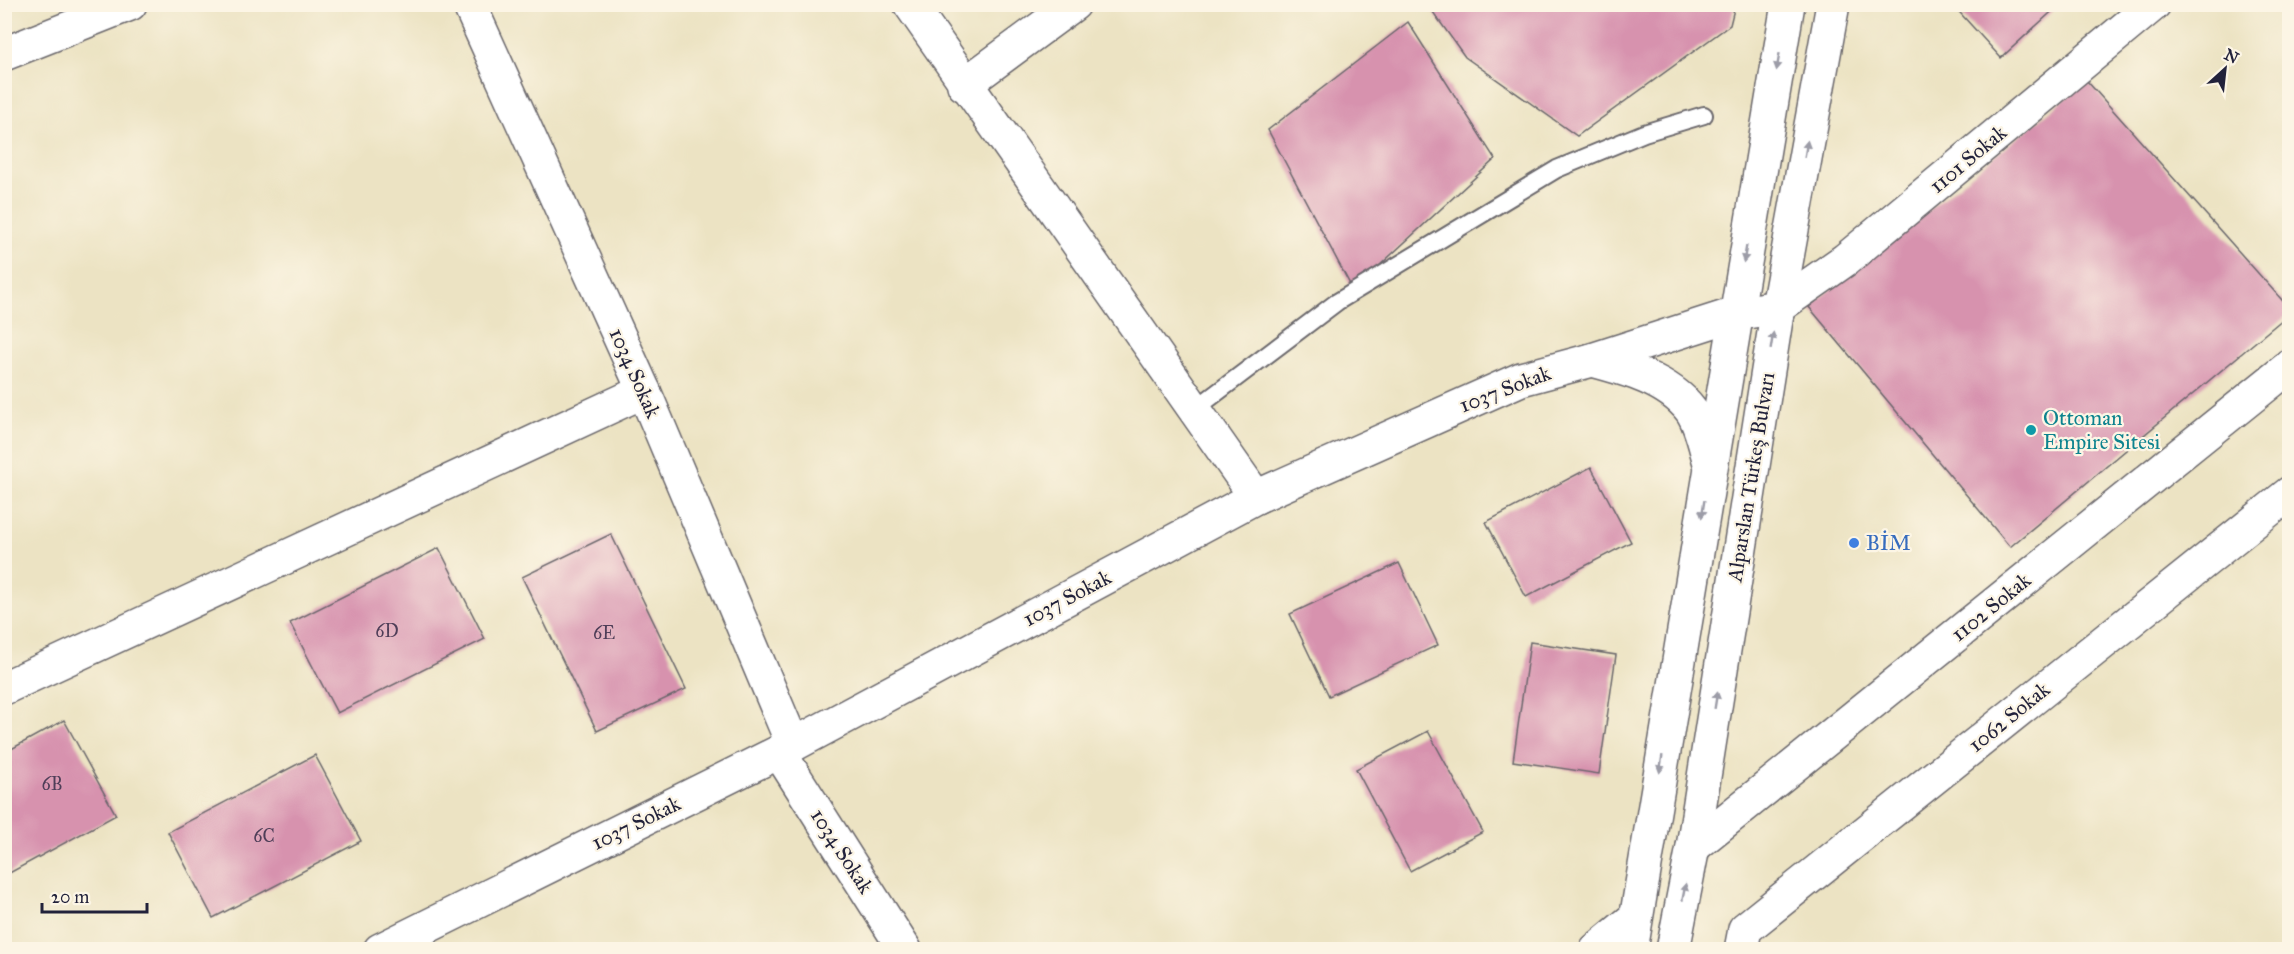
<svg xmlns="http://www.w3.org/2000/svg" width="2294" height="954" viewBox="0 0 2294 954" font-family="'IM FELL Great Primer',serif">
	<rect width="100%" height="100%" fill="#fcf5e5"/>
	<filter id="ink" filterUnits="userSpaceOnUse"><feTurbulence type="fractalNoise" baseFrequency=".0167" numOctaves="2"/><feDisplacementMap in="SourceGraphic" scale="12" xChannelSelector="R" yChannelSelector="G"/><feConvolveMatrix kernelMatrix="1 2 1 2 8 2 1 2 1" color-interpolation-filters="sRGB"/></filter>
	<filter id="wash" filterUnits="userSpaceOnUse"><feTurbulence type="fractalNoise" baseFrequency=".008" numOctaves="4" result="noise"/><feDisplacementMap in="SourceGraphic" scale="24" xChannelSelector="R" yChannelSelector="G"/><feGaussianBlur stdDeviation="1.35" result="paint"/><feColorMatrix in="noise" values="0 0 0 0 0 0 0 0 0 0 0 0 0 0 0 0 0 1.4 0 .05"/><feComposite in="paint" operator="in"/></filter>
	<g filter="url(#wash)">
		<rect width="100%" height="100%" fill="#ece3c3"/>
		<g id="blocks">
			<!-- building -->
			<g fill="#d792ae">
				<path d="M1952 4H2060L2001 58Z"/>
				<path d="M1428 5H1735L1730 25 1577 136 1465 57Z"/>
				<path d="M1408 22 1495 159 1353 290 1268 130Z"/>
				<path d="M2087 81 2290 309V313L2010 547 1809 307Z"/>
				<path d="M1591 467 1631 542 1526 597 1486 522Z"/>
				<path d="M611 534 686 689 597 731 522 577Z"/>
				<path d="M439 548 485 639 337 713 290 623Z"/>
				<path d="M1399 563 1438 645 1329 696 1290 614Z"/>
				<path d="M1530 642 1616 655 1599 774 1513 761Z"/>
				<path d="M64 720 116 815 4 876V753Z"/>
				<path d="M1428 731 1483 832 1410 871 1356 769Z"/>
				<path d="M315 755 361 841 213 918 168 832Z"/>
			</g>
		</g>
	</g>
	<g filter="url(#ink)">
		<use href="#blocks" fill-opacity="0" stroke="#69666b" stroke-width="1.5"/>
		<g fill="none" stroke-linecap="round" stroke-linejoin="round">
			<defs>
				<path id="lane" d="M1194 410 1337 302 1557 169 1644 133 1704 115"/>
				<g id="street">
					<path d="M469 4 644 391 793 745"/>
					<path d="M910 4 1256 497"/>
					<path d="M4 54 130 4"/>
					<path d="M964 85 1074 4"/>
					<path d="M1592 360C1626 369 1668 380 1691 410 1701 424 1705 446 1710 463"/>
					<path d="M4 688 644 391"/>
					<path d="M779 752 905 950"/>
					<path d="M1693 847 2290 366"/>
					<path d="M380 950 793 745 1256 497 1521 379 1592 360 1735 314 1778 307 1845 260 2154 4"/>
					<path d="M1596 950 1636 917"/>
					<path d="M1741 950 1745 929 2290 493"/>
				</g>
				<g id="secondary">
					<path d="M1631 950 1788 4"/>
					<path d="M1673 950 1693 847 1778 307 1833 4"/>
				</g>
			</defs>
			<!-- lane casing -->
			<use href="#lane" stroke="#69666b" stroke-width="20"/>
			<!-- street casing -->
			<use href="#street" stroke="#69666b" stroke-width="36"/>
			<!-- secondary casing -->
			<use href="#secondary" stroke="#69666b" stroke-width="36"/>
			<!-- lane -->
			<use href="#lane" stroke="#fff" stroke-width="16"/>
			<!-- street -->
			<use href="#street" stroke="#fff" stroke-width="33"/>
			<!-- secondary -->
			<use href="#secondary" stroke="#fff" stroke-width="33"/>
		</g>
		<!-- one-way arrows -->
		<defs><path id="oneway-solid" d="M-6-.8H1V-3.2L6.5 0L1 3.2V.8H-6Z" transform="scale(1.5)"/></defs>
		<g fill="#9c9ca7">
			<use href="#oneway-solid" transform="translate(1778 62) rotate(100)"/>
			<use href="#oneway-solid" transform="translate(1806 149) rotate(-80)"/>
			<use href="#oneway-solid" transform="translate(1745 254) rotate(100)"/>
			<use href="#oneway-solid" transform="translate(1772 341) rotate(-81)"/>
			<use href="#oneway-solid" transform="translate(1703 509) rotate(99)"/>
			<use href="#oneway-solid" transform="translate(1716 700) rotate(-81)"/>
			<use href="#oneway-solid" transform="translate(1661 764) rotate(99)"/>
			<use href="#oneway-solid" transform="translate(1684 892) rotate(-79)"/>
		</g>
	</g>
	<!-- markers -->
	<circle fill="#0f9aa8" stroke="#fcf5e5" stroke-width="2" cx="2031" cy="430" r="6"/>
	<circle fill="#3f7fe0" stroke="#fcf5e5" stroke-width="2" cx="1854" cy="543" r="6"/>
	<g text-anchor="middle" stroke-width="4.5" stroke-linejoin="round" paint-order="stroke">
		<!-- number labels -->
		<g font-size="18" fill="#4f3e58">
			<text x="387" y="637">6D</text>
			<text x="604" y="639">6E</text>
			<text x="52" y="790">6B</text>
			<text x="264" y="842">6C</text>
		</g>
		<!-- street labels -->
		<g font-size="21" fill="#22223b" stroke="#fcf5e5">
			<text transform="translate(1968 159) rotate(-40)" y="7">1101 Sokak</text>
			<text transform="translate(635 373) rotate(66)" y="7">1034 Sokak</text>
			<text transform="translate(1505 389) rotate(-21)" y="7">1037 Sokak</text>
			<text transform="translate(1751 477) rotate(-81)" y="7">Alparslan Türkeş Bulvarı</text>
			<text transform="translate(1067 598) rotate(-28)" y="7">1037 Sokak</text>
			<text transform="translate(1991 607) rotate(-39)" y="7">1102 Sokak</text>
			<text transform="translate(2009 717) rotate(-39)" y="7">1062 Sokak</text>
			<text transform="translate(636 823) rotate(-26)" y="7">1037 Sokak</text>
			<text transform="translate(842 851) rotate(57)" y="7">1034 Sokak</text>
		</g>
		<!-- culture labels -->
		<g font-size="21" fill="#0d838f" stroke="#fcf5e5" text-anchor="start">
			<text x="2043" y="425">Ottoman<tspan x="2043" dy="24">Empire Sitesi</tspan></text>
		</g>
		<!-- shop labels -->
		<g font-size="21" fill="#366cbe" stroke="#fcf5e5" text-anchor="start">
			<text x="1866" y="550">BİM</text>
		</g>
	</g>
	<!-- margin -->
	<rect width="2294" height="954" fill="none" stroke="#fcf5e5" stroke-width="24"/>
	<!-- north arrow -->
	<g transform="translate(2225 69) rotate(27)" stroke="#fcf5e5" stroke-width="4.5" paint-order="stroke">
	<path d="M0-4.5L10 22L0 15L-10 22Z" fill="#22223b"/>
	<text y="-9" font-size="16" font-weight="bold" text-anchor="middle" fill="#22223b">N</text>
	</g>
	<!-- scale -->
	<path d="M42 903v9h105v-9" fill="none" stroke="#22223b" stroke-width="3"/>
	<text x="51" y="903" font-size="18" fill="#22223b" stroke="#fcf5e5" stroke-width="4.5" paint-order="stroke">20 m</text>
</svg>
